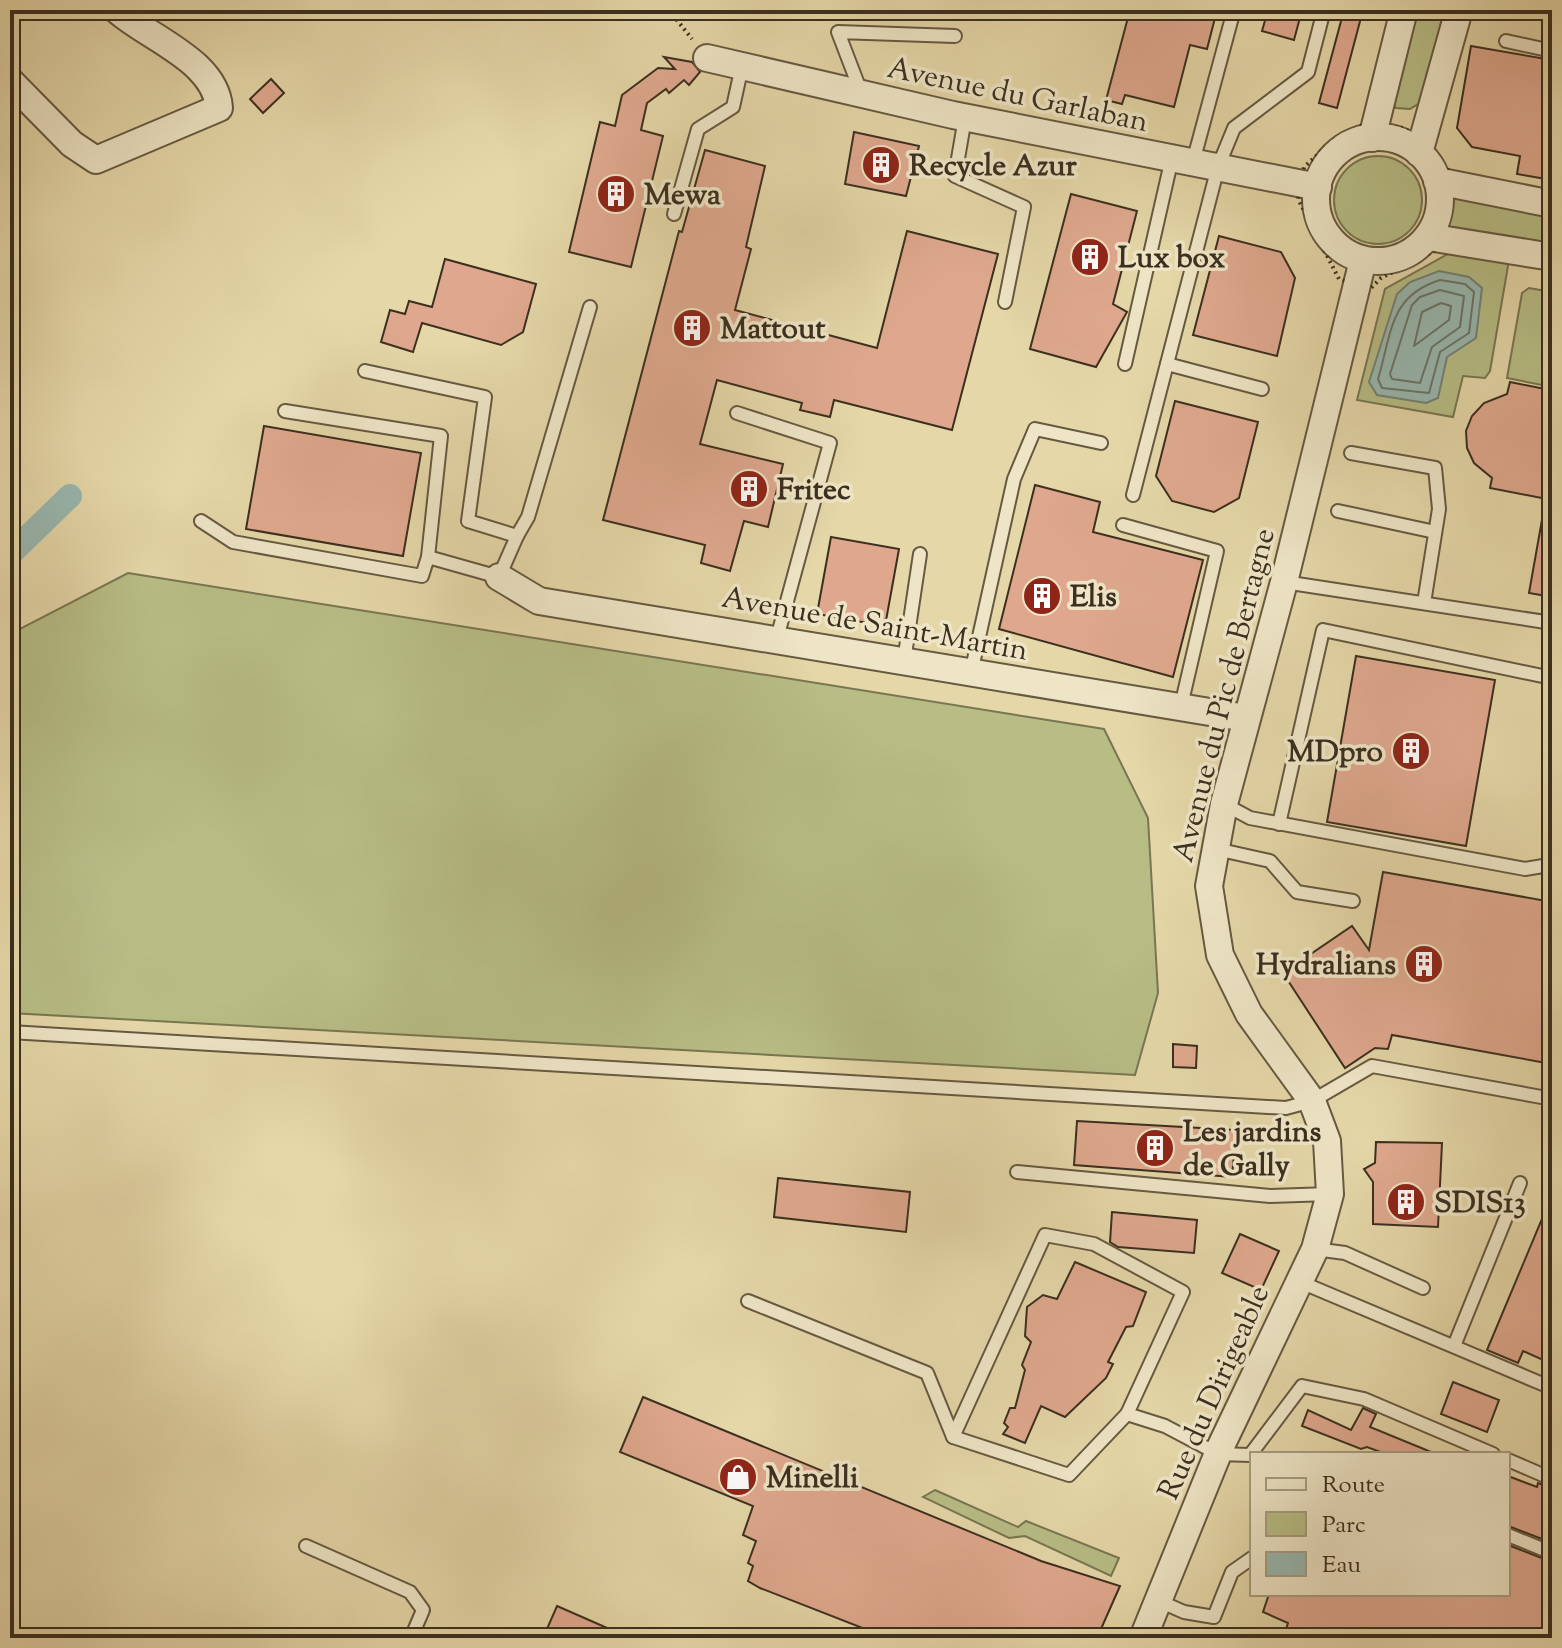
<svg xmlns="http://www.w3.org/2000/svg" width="1562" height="1648" viewBox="0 0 1562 1648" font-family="'Sorts Mill Goudy',serif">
	<rect width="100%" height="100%" fill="#e5d7a8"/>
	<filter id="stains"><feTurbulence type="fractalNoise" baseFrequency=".0025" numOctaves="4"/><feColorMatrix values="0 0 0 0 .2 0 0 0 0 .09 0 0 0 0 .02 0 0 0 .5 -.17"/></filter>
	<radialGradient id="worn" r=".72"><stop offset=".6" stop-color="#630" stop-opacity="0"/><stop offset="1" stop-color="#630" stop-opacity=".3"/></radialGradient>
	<!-- green -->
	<g fill="#b7bd85" stroke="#797652" stroke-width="2">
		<path d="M1414 10H1446L1423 101 1410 109 1396 108 1391 100Z"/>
		<circle cx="1378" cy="200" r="44"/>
		<path d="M1454 193 1552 210V249L1448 231Z"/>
		<path d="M1455 250 1509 260 1490 371 1485 378 1463 376 1453 417 1357 400 1385 289Z"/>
		<path d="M1529 288 1552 292V387L1507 378 1522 293Z"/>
		<path d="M128 573 1104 729 1148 818 1158 993 1135 1075 10 1013V634Z"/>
		<path d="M935 1490 1018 1527 1026 1521 1119 1558 1111 1576 1025 1536 1009 1538 923 1497Z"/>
	</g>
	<!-- water -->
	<path fill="#98b8b0" stroke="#738176" stroke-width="2" d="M1439 271 1469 277 1482 288 1476 338 1447 357 1438 398 1426 403 1377 395 1369 382 1397 294 1410 282Z"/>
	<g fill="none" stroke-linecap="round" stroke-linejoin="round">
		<!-- shore -->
		<g stroke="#6a7468" stroke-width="2">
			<path d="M1440 280 1465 284 1474 292 1469 333 1440 352 1429 393 1382 388 1378 379C1392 333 1389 296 1440 280Z"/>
			<path d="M1440 290 1464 296 1460 327 1432 347 1420 383 1392 379 1390 374 1412 305 1420 297Z"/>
			<path d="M1441 303 1451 306 1449 320 1414 346 1422 312Z"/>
		</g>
		<!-- canal -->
		<path stroke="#98b8b0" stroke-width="24" d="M10 554 70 496"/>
	</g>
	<!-- building -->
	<g fill="#dfa88e" stroke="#3b2f1f" stroke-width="2">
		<path d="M1130 10H1217L1207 49 1190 45 1174 107 1125 95 1122 104 1106 100Z"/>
		<path d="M1268 10H1302L1294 40 1262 31Z"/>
		<path d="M1344 10H1363L1337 108 1319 103Z"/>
		<path d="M1471 46 1552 60V180L1517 174 1520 156 1472 147 1457 128Z"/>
		<path d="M664 57 692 62 700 72 689 85 684 80 669 93 666 89 647 103 641 130 663 136 631 267 569 252 600 122 615 126 622 95 658 68 675 69Z"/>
		<path d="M271 79 284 93 263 113 250 99Z"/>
		<path d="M854 132 919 146 906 196 845 184Z"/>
		<path d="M705 150 765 166 746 247 751 249 735 310 877 348 907 231 998 254 952 430 834 400 830 417 800 410 802 403 717 380 700 444 783 464 768 527 744 521 730 571 701 563 705 545 603 520 679 231 682 232Z"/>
		<path d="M1071 194 1137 211 1113 304 1127 312 1096 367 1030 349Z"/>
		<path d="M1219 236 1281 252 1295 278 1277 356 1193 335Z"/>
		<path d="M445 259 536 284 523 332 501 345 422 323 413 352 381 342 390 310 405 314 409 301 432 307Z"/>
		<path d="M1510 382 1550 390 1547 404 1552 405V500L1490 488 1492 478 1474 463 1467 448 1466 431 1472 416 1484 403 1507 394Z"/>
		<path d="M1175 401 1258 422 1239 498 1214 512 1172 501 1156 476Z"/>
		<path d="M264 426 421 453 403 556 246 529Z"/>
		<path d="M1035 485 1100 502 1093 532 1203 560 1173 677 999 629Z"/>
		<path d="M1543 514 1552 515V597L1529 593Z"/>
		<path d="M831 537 899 549 885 626 817 614Z"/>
		<path d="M1356 656 1495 680 1466 846 1327 822Z"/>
		<path d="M1383 872 1552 902V1064L1392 1035 1388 1049 1375 1048 1345 1068 1283 973 1352 926 1369 950Z"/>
		<path d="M1173 1044 1197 1046 1196 1068 1173 1067Z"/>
		<path d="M1077 1121 1236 1130 1232 1177 1074 1165Z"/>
		<path d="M1376 1142 1442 1143 1438 1227 1373 1224V1182L1364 1169 1375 1163Z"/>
		<path d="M778 1178 910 1192 906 1232 774 1217Z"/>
		<path d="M1552 1195V1364L1523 1351 1518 1363 1487 1350Z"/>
		<path d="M1112 1212 1197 1220 1194 1253 1118 1247 1110 1242Z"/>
		<path d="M1240 1234 1279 1251 1261 1290 1222 1273Z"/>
		<path d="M1075 1262 1146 1292 1133 1326 1126 1327 1108 1362 1113 1364 1106 1378 1065 1417 1041 1406 1025 1443 1003 1434 1008 1427 1004 1423 1010 1408H1015L1025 1370 1022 1365 1031 1342 1025 1336 1027 1307 1043 1295 1057 1299Z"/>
		<path d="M1453 1382 1499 1400 1487 1432 1441 1414Z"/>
		<path d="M643 1397 1041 1561 1120 1586 1097 1638H888L760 1588 748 1581 753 1566 748 1563 756 1541 743 1535 753 1506 620 1452Z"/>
		<path d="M1363 1408 1376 1414 1370 1427 1436 1454H1386L1367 1447 1361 1449 1302 1426 1308 1410 1351 1430Z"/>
		<path d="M1508 1476 1537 1487 1538 1483 1552 1488V1509L1542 1539 1508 1526Z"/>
		<path d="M1508 1545 1552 1562V1638H1283L1288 1623 1263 1612 1269 1594H1508Z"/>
		<path d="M557 1606 630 1638H543Z"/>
	</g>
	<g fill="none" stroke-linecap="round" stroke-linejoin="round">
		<defs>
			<g id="lane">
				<path d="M1506 41 1552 51"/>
				<path d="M861 92 838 32 955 36"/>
				<path d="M965 118 955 176 1024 207 1005 302"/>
				<path d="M1193 162 1234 10"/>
				<path d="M674 214 698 129 733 107 742 66"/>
				<path d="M1125 364 1172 158"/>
				<path d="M1167 364 1262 389"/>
				<path d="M285 411 441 436 428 557"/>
				<path d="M737 413 830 443 777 638"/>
				<path d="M1351 453 1435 468 1439 509 1424 603"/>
				<path d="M1133 495 1218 167 1234 128 1308 72 1324 10"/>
				<path d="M1338 511 1435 532"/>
				<path d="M201 521 233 542 422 576 428 557 499 577 517 536 468 521 485 397 365 371"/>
				<path d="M1123 525 1217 551 1181 706"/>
				<path d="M517 536 528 517 590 307"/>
				<path d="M1284 582 1552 623"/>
				<path d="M904 661 920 554"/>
				<path d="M971 673 1014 479 1035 429 1101 443"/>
				<path d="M1224 804 1250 818 1525 869 1549 865 1552 847"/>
				<path d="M1279 824 1323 630 1552 678"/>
				<path d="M1216 849 1270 861 1297 892 1353 901"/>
				<path d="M10 1032 1286 1108 1312 1101 1372 1066 1547 1098"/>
				<path d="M1017 1172 1270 1196 1330 1194"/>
				<path d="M1315 1249 1345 1253 1423 1288"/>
				<path d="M1298 1281 1552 1388"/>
				<path d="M748 1301 927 1373 953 1437 1069 1475 1127 1414 1165 1426 1218 1454 1250 1455 1302 1386 1364 1399 1493 1454"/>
				<path d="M1454 1346 1520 1183"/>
				<path d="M953 1437 1045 1235 1094 1244 1183 1292 1127 1414"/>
				<path d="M1508 1460 1552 1479"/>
				<path d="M1508 1535 1552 1553"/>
				<path d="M306 1546 410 1592 423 1610 411 1638"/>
				<path d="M1159 1601 1184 1612 1214 1617 1232 1572 1252 1558"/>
			</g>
			<g id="street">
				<path d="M707 58 953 115 1318 187"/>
				<path d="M10 81 72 144 96 160 219 108C216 61 150 39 117 10"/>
				<circle cx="1378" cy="199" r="62"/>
				<path d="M1372 138 1404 10"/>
				<path d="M1419 153 1459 10"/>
				<path d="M1437 181 1552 204"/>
				<path d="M1428 237 1552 257"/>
				<path d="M499 577 539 601 1246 718"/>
				<path d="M1143 1638 1221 1446 1315 1249 1330 1194 1327 1141 1312 1101 1249 1014 1220 955 1209 886 1224 804 1284 582 1363 260"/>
			</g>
		</defs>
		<!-- lane casing -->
		<use href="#lane" stroke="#665941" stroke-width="16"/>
		<!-- street casing -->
		<use href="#street" stroke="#665941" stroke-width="30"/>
		<!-- path -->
		<g stroke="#3b2f1f" stroke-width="4" stroke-dasharray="2 4" stroke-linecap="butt">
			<path d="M669 10 692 39"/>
			<path d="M1365 124 1403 128 1430 143 1435 160 1454 175 1442 247 1381 278 1371 288 1339 279 1298 199 1304 167 1335 139Z"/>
		</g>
		<!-- lane -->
		<use href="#lane" stroke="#eee5c6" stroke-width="12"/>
		<!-- street -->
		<use href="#street" stroke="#eee5c6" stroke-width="26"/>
	</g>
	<!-- icons -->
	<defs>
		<symbol id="building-disc" viewBox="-11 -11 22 22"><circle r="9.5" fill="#8f2418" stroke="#eee5c6"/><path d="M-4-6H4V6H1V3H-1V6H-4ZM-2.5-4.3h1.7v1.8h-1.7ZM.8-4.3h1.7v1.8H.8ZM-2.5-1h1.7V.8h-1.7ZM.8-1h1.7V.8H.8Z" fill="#fff"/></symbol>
		<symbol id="shop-disc" viewBox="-11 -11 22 22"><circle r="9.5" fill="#8f2418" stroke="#eee5c6"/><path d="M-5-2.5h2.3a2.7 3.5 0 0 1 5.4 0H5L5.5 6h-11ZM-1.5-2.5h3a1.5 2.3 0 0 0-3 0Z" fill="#fff"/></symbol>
	</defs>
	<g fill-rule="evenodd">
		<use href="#building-disc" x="859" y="143" width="44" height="44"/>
		<use href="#building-disc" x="594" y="172" width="44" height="44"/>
		<use href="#building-disc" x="1068" y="235" width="44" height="44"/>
		<use href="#building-disc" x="670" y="306" width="44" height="44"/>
		<use href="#building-disc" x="727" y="467" width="44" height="44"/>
		<use href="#building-disc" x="1020" y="574" width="44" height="44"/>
		<use href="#building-disc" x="1389" y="729" width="44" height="44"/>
		<use href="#building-disc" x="1402" y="942" width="44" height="44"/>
		<use href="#building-disc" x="1133" y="1126" width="44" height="44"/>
		<use href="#building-disc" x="1384" y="1180" width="44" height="44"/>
		<use href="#shop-disc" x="716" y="1455" width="44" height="44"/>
	</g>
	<g text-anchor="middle" stroke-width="7" stroke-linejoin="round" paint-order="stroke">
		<!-- street labels -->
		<g font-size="30" fill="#3b2f1f" stroke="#eee5c6">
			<text transform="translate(1018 94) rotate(12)" y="10">Avenue du Garlaban</text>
			<text transform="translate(875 623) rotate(10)" y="10">Avenue de Saint-Martin</text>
			<text transform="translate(1223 695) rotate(-76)" y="10">Avenue du Pic de Bertagne</text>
			<text transform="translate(1213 1392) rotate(-66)" y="10">Rue du Dirigeable</text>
		</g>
		<!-- poi labels -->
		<g font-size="30" font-weight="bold" fill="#3b2f1f" stroke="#eee5c6" text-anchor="start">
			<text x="909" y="175">Recycle Azur</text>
			<text x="644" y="204">Mewa</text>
			<text x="1118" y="267">Lux box</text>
			<text x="720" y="338">Mattout</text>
			<text x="777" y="499">Fritec</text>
			<text x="1070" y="606">Elis</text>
			<text x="1383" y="761" text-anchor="end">MDpro</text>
			<text x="1396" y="974" text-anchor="end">Hydralians</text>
			<text x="1183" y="1141">Les jardins<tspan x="1183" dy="34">de Gally</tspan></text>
			<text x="1434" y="1212">SDIS13</text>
			<text x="766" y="1487">Minelli</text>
		</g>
	</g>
	<!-- margin -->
	<rect width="1562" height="1648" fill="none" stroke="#e5d7a8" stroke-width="40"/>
	<rect x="12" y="12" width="1538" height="1624" fill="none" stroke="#3b2f1f" stroke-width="4"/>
	<rect x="20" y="20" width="1522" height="1608" fill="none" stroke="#3b2f1f" stroke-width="2"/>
	<!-- legend -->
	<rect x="1250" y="1452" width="260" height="144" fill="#eee5c6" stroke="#a69c83" stroke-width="2"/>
	<rect x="1266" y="1478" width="40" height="12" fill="#eee5c6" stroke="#a69c83" stroke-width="2"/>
	<text x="1322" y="1492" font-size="24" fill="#3b2f1f">Route</text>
	<rect x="1266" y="1512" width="40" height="24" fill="#b7bd85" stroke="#a69c83" stroke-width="2"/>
	<text x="1322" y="1532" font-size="24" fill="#3b2f1f">Parc</text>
	<rect x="1266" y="1552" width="40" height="24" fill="#98b8b0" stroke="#a69c83" stroke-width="2"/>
	<text x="1322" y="1572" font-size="24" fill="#3b2f1f">Eau</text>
	<rect width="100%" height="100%" filter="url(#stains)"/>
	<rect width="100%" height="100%" fill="url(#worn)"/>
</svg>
